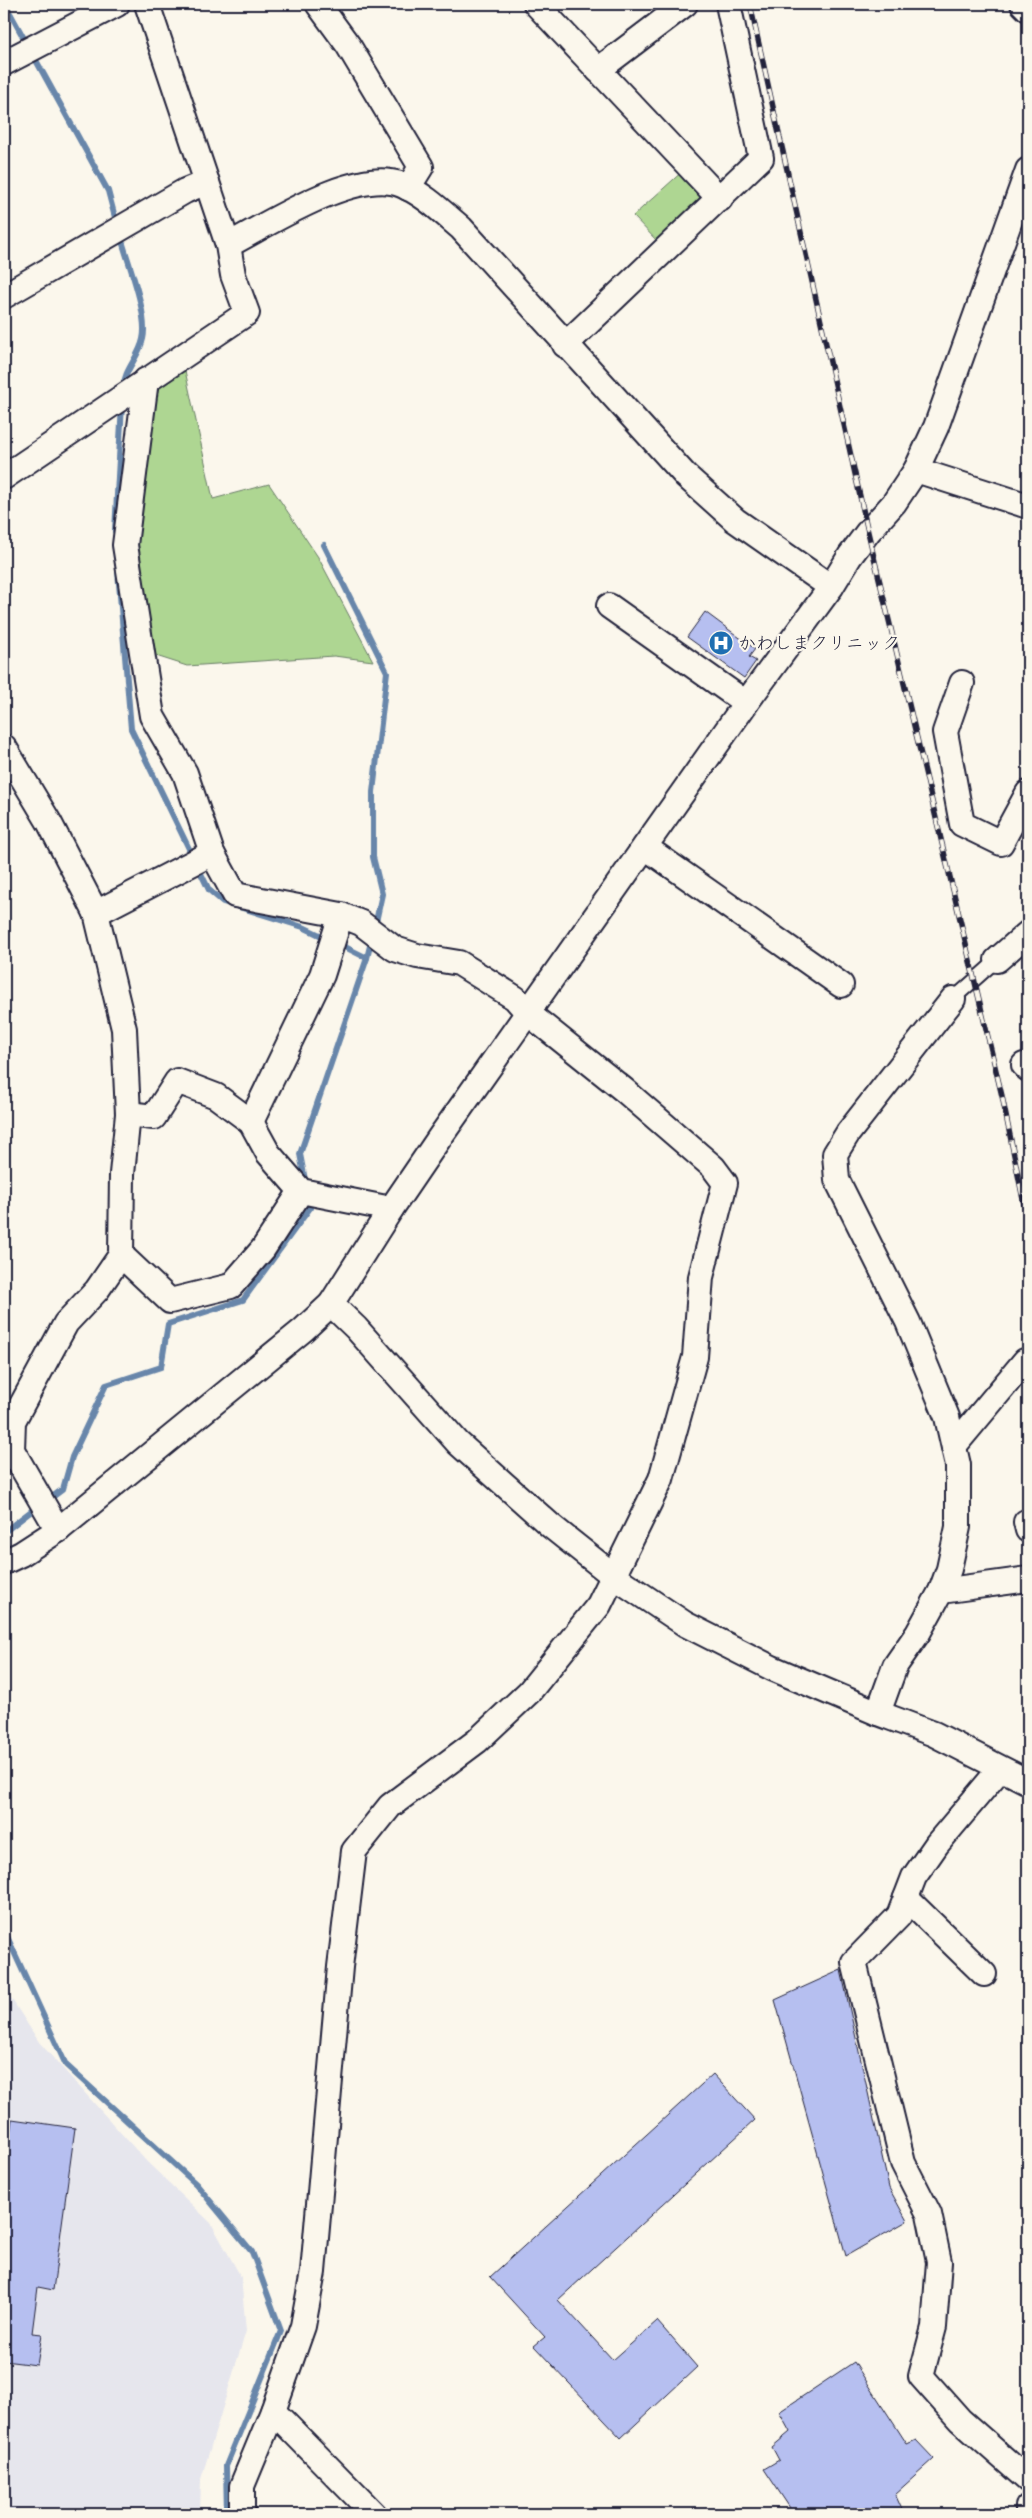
<svg xmlns="http://www.w3.org/2000/svg" width="1032" height="2518" viewBox="0 0 1032 2518" font-family="Mali,'Klee One',sans-serif">
	<rect width="100%" height="100%" fill="#fbf7ec"/>
	<filter id="ink" filterUnits="userSpaceOnUse"><feTurbulence type="fractalNoise" baseFrequency=".02" numOctaves="2"/><feDisplacementMap in="SourceGraphic" scale="10" xChannelSelector="R" yChannelSelector="G"/><feConvolveMatrix kernelMatrix="1 2 1 2 8 2 1 2 1" color-interpolation-filters="sRGB"/></filter>
	<g filter="url(#ink)">
		<!-- built -->
		<path fill="#e6e6ed" d="M4 1987 39 2042 147 2162 211 2223 241 2277 246 2331 201 2479 200 2514H4Z"/>
		<!-- green -->
		<g fill="#aed692" stroke="#687c66">
			<path d="M684 170 710 197 659 243 633 216Z"/>
			<path d="M184 366 213 499 269 484 318 557 373 661 334 656 187 666 153 655 134 548 152 384Z"/>
		</g>
		<g fill="none" stroke-linecap="round" stroke-linejoin="round">
			<!-- stream -->
			<g stroke="#6886aa" stroke-width="6">
				<path d="M5 4 108 191 117 225"/>
				<path d="M120 234C127 260 149 315 143 339 139 358 124 369 123 389"/>
				<path d="M115 531 122 404"/>
				<path d="M324 545 387 672 373 792V857L382 894 375 926"/>
				<path d="M118 571 131 729 209 890 223 902 303 927 328 939"/>
				<path d="M367 958 372 938"/>
				<path d="M306 1185 300 1154 367 958 337 943"/>
				<path d="M47 1501 63 1489 72 1457 106 1385 161 1367 168 1324 243 1300 310 1208 308 1197"/>
				<path d="M4 1532 38 1506"/>
				<path d="M4 1930 66 2065 196 2184 252 2252 281 2331 226 2466 227 2514"/>
			</g>
		</g>
		<!-- building -->
		<g fill="#b6bff0" stroke="#22223b">
			<path d="M705 612 755 649 749 657 756 661 744 678 687 637Z"/>
			<path d="M841 1970 889 2188 907 2221 846 2256 775 2000Z"/>
			<path d="M713 2074 755 2120 558 2300 613 2360 657 2321 697 2367 621 2438 534 2346 545 2337 490 2277Z"/>
			<path d="M12 2119 75 2128 53 2290 38 2287 32 2333 42 2334 37 2365 4 2361V2323L9 2283H4V2185Z"/>
			<path d="M854 2362 907 2444 916 2440 934 2459 895 2494 904 2514H794L764 2469 779 2460 772 2447 790 2432 779 2412Z"/>
		</g>
		<g fill="none" stroke-linecap="round" stroke-linejoin="round">
			<defs>
				<path id="lane" d="M953 999 997 960"/>
				<g id="street">
					<path d="M318 4 348 45 421 167 408 188"/>
					<path d="M536 4 720 199"/>
					<path d="M1023 4 1028 9"/>
					<path d="M4 63 117 4"/>
					<path d="M598 70 685 4"/>
					<path d="M228 245C269 224 357 166 402 185 424 194 443 213 461 228L686 476 735 520 831 587"/>
					<path d="M4 296 185 191 207 182"/>
					<path d="M565 345 761 158 728 4"/>
					<path d="M146 380 125 545 152 716 185 773 212 853 235 895 341 915 361 923 395 949 417 956 459 963 515 998 529 1014 624 1090 713 1167 725 1183 701 1277 695 1357 661 1479 599 1605 529 1692 477 1741 390 1806 354 1851 340 1967 313 2272 303 2326 273 2411 242 2486V2514"/>
					<path d="M916 470 1028 506"/>
					<path d="M4 477 247 313 233 275 228 245 147 4"/>
					<path d="M609 606 746 703"/>
					<path d="M962 683 945 732 962 824 1001 843 1028 793"/>
					<path d="M4 747 49 822 96 913 124 1029 128 1114 122 1174 121 1255 97 1290 66 1323 13 1421 12 1450 58 1530"/>
					<path d="M645 847 841 985"/>
					<path d="M96 913 212 853"/>
					<path d="M997 960 1028 933"/>
					<path d="M1024 1065 1028 1069"/>
					<path d="M128 1114 154 1117 177 1081 216 1096 251 1122 268 1153 301 1191 391 1209"/>
					<path d="M251 1122 322 975 341 915"/>
					<path d="M121 1255 170 1301 231 1286 263 1249 301 1191"/>
					<path d="M331 1304 356 1328 458 1443 551 1526 615 1577 685 1624 772 1668 878 1713 934 1734 1028 1782"/>
					<path d="M954 1446 1025 1361"/>
					<path d="M1026 1522 1028 1530"/>
					<path d="M4 1562 21 1554 58 1530 303 1330 331 1304 391 1209 440 1137 746 703 831 587 850 556 868 532 894 503 916 470 936 427 1028 170"/>
					<path d="M941 1591 1028 1579"/>
					<path d="M878 1713 895 1666 918 1633 941 1591 949 1569 958 1527V1465L947 1417 908 1322 837 1180 835 1154 848 1133 953 999"/>
					<path d="M1000 1769 937 1844 914 1877 899 1916 854 1962 903 2163 929 2214 939 2262 934 2327 921 2376 960 2420 1028 2480"/>
					<path d="M906 1898 984 1974"/>
					<path d="M273 2411 374 2514"/>
					<path d="M1028 2514V2507"/>
				</g>
			</defs>
			<!-- lane casing -->
			<use href="#lane" stroke="#22223b" stroke-width="16"/>
			<!-- street casing -->
			<use href="#street" stroke="#22223b" stroke-width="28"/>
			<!-- lane -->
			<use href="#lane" stroke="#fbf7ec" stroke-width="12"/>
			<!-- street -->
			<use href="#street" stroke="#fbf7ec" stroke-width="24"/>
			<defs>
				<path id="rail" d="M750 4 868 532 1002 1096 1028 1224"/>
			</defs>
			<!-- rail casing -->
			<use href="#rail" stroke="#22223b" stroke-width="5.5"/>
			<!-- rail -->
			<use href="#rail" stroke="#fbf7ec" stroke-width="4" stroke-dasharray="11" stroke-linecap="butt"/>
		</g>
	</g>
	<!-- icons -->
	<defs>
		<symbol id="hospital-disc" viewBox="-11 -11 22 22"><circle r="9.5" fill="#1f6fb2" stroke="#fbf7ec"/><path d="M-5-5h3v3.5h4V-5h3V5h-3V1.5h-4V5h-3Z" fill="#fff"/></symbol>
	</defs>
	<g fill-rule="evenodd">
		<use href="#hospital-disc" x="707" y="629" width="28" height="28"/>
	</g>
	<g text-anchor="middle" stroke-width="4.5" stroke-linejoin="round" paint-order="stroke">
		<!-- poi labels -->
		<g font-size="18" fill="#22223b" stroke="#fbf7ec" text-anchor="start">
			<text x="738" y="649">かわしまクリニック</text>
		</g>
	</g>
	<!-- margin -->
	<rect width="1032" height="2518" fill="none" stroke="#fbf7ec" stroke-width="20"/>
	<rect x="10" y="10" width="1012" height="2498" fill="none" stroke="#22223b" stroke-width="2" filter="url(#ink)"/>
</svg>
